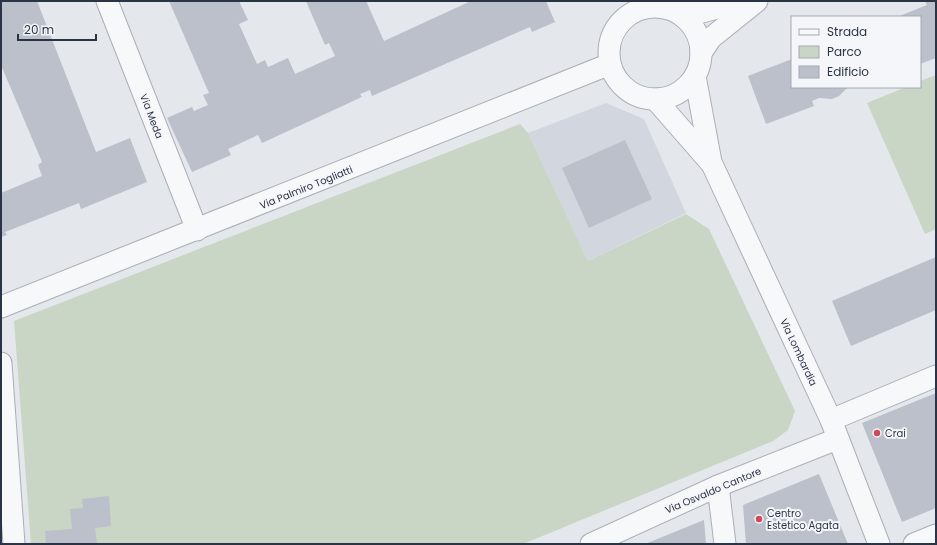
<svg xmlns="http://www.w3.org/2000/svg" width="937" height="545" viewBox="0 0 937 545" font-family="Poppins,sans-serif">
	<rect width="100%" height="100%" fill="#e4e7ec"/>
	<!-- built -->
	<path fill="#d2d6de" d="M606 103 644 119 686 213 588 261 528 133Z"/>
	<!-- green -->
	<g fill="#c9d6c5">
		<path d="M936 75V229L925 234 867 103 906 87H920V81Z"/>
		<path d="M520 124 528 133 588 261 686 214 709 229 795 411 788 430 773 441 523 544H31L14 321Z"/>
	</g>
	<!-- building -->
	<g fill="#bbc0ca">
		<path d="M1 1H37L96 152 130 138 147 182 81 209 79 203 5 232 7 235 1 237V193L42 176 38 165 42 162 1 65Z"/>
		<path d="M169 1H239L248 20 239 24 257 64 265 60 268 67 288 58 295 74 335 56 329 43 325 45 306 1H366L384 41 471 1H546L555 22 532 32 530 27 372 96 370 90 360 94 362 97 262 143 258 135 228 149 231 155 192 172 167 118 192 107 194 111 208 105 203 95 209 93Z"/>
		<path d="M925 1H936V58L920 64V17H897L927 5Z"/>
		<path d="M792 59V87H848L839 96 832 99 819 98 812 101 814 106 766 124 748 76Z"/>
		<path d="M625 140 652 199 589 228 562 168Z"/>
		<path d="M936 257V310L851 346 832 301Z"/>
		<path d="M936 393V508L902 522 862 423Z"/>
		<path d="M819 474 848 544H746L743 505Z"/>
		<path d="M109 496 111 526 95 528 97 544H46L45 531 72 529 70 509 83 508 82 499Z"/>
		<path d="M704 520 706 544H645Z"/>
	</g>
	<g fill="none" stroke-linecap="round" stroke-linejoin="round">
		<defs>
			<g id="street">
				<path d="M107 1 197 230"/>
				<circle cx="655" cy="53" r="46"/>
				<path d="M678 12H702L743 1"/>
				<path d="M701 53 711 38 757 1"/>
				<path d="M695 76 711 162 831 420 879 544"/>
				<path d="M655 99 710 162"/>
				<path d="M1 307 610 64"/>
				<path d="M1 363 14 544"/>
				<path d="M831 420 936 376"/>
				<path d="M718 486 725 544"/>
				<path d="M591 544 718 486 837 439"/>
				<path d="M914 544 936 535"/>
			</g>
		</defs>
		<!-- street casing -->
		<use href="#street" stroke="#a9aeb7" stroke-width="23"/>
		<!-- street -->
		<use href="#street" stroke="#f7f8fa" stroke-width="21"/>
	</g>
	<!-- markers -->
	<g fill="#d1495b" stroke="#f4f6f9" stroke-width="1.5">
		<circle cx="877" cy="433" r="4"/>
		<circle cx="759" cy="519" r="4"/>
	</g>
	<g text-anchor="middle" stroke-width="4" stroke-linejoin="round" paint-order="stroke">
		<!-- street labels -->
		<g font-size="10" fill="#2b3445" stroke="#f4f6f9">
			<text transform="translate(152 116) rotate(69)" y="4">Via Meda</text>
			<text transform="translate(306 187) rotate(-22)" y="4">Via Palmiro Togliatti</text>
			<text transform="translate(799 352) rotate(65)" y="4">Via Lombardia</text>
			<text transform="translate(713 490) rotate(-23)" y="4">Via Osvaldo Cantore</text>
		</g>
		<!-- poi labels -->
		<g font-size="10" fill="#2b3445" stroke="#f4f6f9" text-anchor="start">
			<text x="885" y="437">Crai</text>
			<text x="767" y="517">Centro<tspan x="767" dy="12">Estetico Agata</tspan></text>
		</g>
	</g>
	<!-- border -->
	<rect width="937" height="545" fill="none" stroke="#2b3445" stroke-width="4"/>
	<!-- legend -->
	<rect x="791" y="16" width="130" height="72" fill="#f4f6f9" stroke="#a4a8b1"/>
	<rect x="799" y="29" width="20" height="6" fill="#f7f8fa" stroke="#a4a8b1"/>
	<text x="827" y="36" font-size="12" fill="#2b3445">Strada</text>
	<rect x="799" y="46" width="20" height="12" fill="#c9d6c5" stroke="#a4a8b1"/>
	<text x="827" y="56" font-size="12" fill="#2b3445">Parco</text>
	<rect x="799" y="66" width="20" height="12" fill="#bbc0ca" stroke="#a4a8b1"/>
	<text x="827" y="76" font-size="12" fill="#2b3445">Edificio</text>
	<!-- scale -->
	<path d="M18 34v6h78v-6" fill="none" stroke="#2b3445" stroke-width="2"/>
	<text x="24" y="34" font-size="12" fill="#2b3445" stroke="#f4f6f9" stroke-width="3" paint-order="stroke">20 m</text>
</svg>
